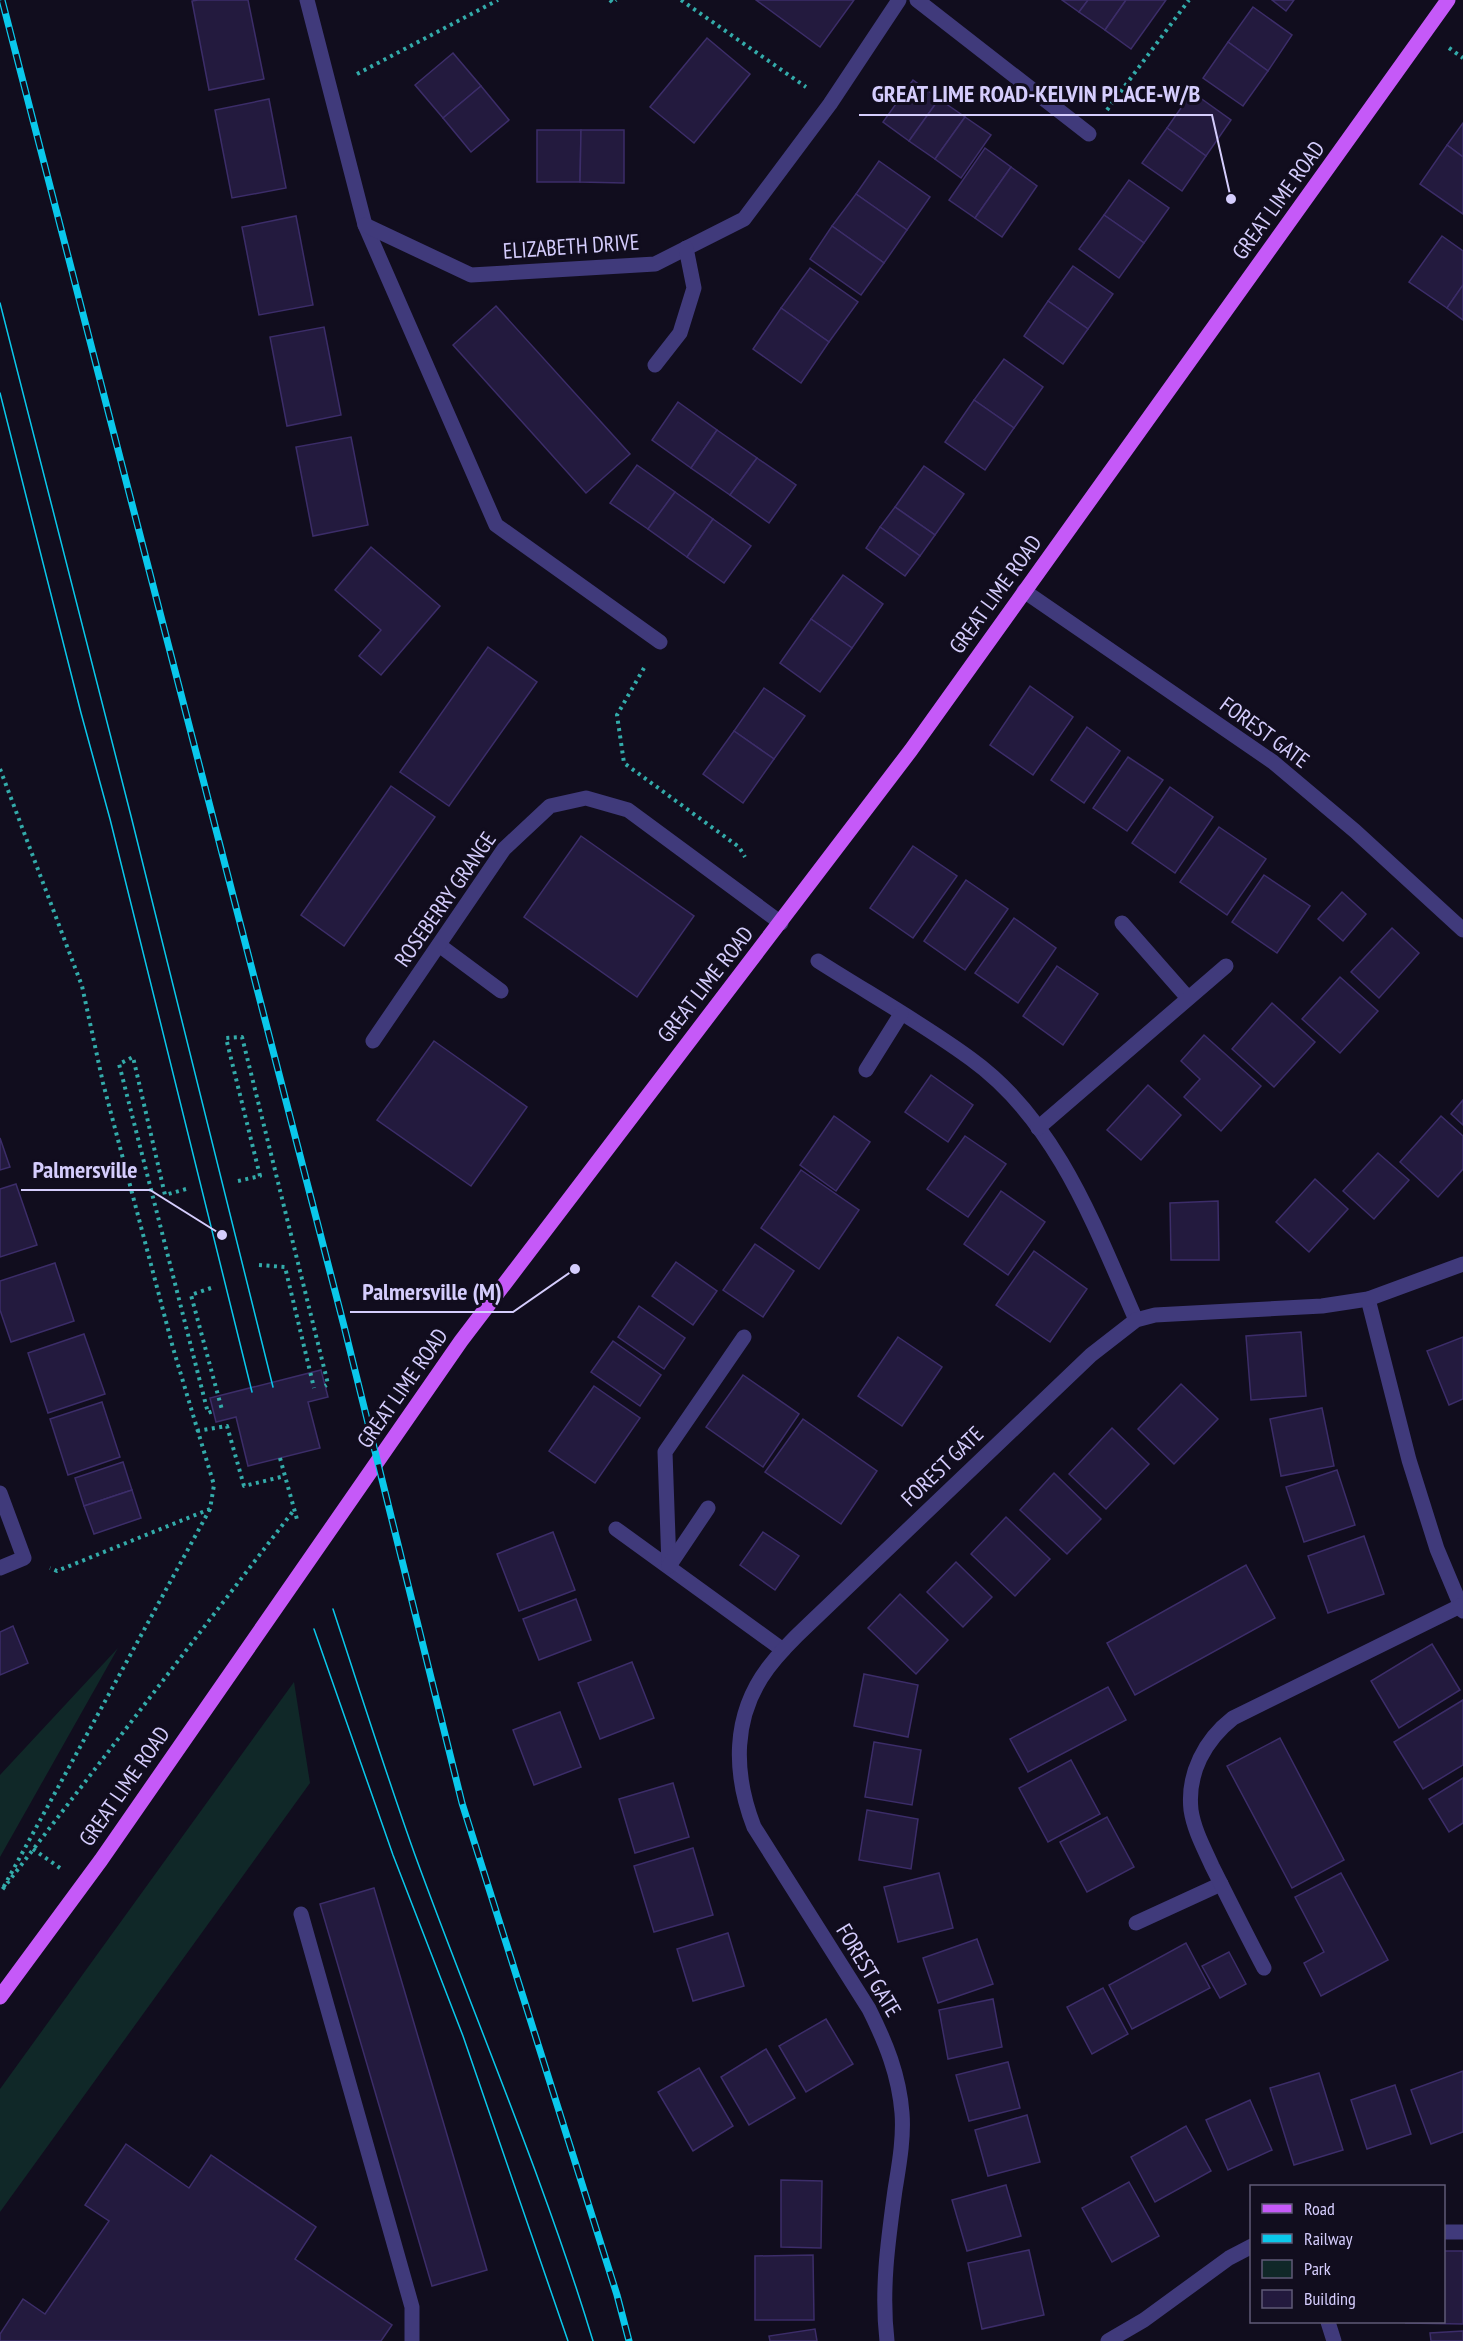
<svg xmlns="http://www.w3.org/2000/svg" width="1463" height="2341" viewBox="0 0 1463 2341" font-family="'PT Sans Narrow',sans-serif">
	<rect width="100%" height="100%" fill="#110d1e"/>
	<!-- green -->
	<g fill="#102828">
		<path d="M118 1648 0 1857V1775Z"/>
		<path d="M294 1682 310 1783 0 2212V2089Z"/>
	</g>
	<!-- building -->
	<g fill="#231a3e" stroke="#3c2d69" stroke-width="1.5">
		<path d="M198 0H248L264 79 209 90 192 1Z"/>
		<path d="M756 0H854L820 47Z"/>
		<path d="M1062 0H1088L1079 12Z"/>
		<path d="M1088 0H1126L1105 30 1079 12Z"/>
		<path d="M1126 0H1166L1131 49 1105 30Z"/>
		<path d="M1272 0H1294L1286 11Z"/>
		<path d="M1253 7 1292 35 1268 71 1228 42Z"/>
		<path d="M707 38 750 74 694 143 650 107Z"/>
		<path d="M1228 42 1268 71 1243 106 1203 78Z"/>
		<path d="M453 53 481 86 443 118 415 85Z"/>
		<path d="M913 80 939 99 909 141 883 122Z"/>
		<path d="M481 86 509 120 471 152 443 118Z"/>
		<path d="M1192 92 1231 120 1206 156 1167 128Z"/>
		<path d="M269 99 286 188 232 198 215 110Z"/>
		<path d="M939 99 965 117 935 159 909 141Z"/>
		<path d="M965 117 991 135 961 178 935 159Z"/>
		<path d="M1463 123V157L1447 145Z"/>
		<path d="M1167 128 1206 156 1182 191 1142 163Z"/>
		<path d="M537 130H581L580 182H537Z"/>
		<path d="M581 130H624V183L580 182Z"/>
		<path d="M1447 145 1463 157V214L1420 184Z"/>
		<path d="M985 148 1011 167 975 218 949 200Z"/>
		<path d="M879 161 930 197 907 230 856 194Z"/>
		<path d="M1011 167 1037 186 1002 237 975 218Z"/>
		<path d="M1129 180 1169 208 1144 243 1104 215Z"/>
		<path d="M856 194 907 230 884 263 832 226Z"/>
		<path d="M1104 215 1144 243 1119 278 1079 249Z"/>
		<path d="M296 216 313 305 259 315 242 227Z"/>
		<path d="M832 226 884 263 861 295 810 259Z"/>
		<path d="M1442 236 1463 251V285L1447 308 1409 282Z"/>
		<path d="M1073 266 1113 294 1088 329 1048 301Z"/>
		<path d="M810 268 858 302 829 342 781 308Z"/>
		<path d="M1463 285V320L1447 308Z"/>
		<path d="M1048 301 1088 329 1063 364 1024 336Z"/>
		<path d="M496 306 630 454 586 493 453 345Z"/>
		<path d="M781 308 829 342 801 383 753 349Z"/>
		<path d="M324 327 341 415 287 426 270 337Z"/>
		<path d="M1004 359 1043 387 1014 428 974 400Z"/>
		<path d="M974 400 1014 428 985 470 945 442Z"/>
		<path d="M678 402 717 430 691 468 652 440Z"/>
		<path d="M717 430 757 458 730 495 691 468Z"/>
		<path d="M351 437 368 525 313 536 296 447Z"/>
		<path d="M757 458 796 485 769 523 730 495Z"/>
		<path d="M637 465 675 492 648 529 610 503Z"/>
		<path d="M924 466 964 494 935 535 895 507Z"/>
		<path d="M675 492 713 519 687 557 648 529Z"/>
		<path d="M895 507 935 535 920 556 880 527Z"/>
		<path d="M713 519 751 546 724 583 687 557Z"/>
		<path d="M880 527 920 556 905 576 866 548Z"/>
		<path d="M371 547 440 606 381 675 359 656 381 630 335 590Z"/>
		<path d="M843 575 883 604 852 648 811 619Z"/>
		<path d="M811 619 852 648 820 692 780 663Z"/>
		<path d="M488 647 537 682 449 806 400 772Z"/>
		<path d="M1030 686 1073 717 1033 775 990 745Z"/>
		<path d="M764 688 805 716 774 759 734 731Z"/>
		<path d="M1087 727 1120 751 1084 803 1051 780Z"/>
		<path d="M734 731 774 759 743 803 703 774Z"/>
		<path d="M1128 757 1163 780 1127 831 1093 808Z"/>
		<path d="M391 786 435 817 344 946 301 915Z"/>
		<path d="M1170 787 1213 817 1175 873 1132 843Z"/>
		<path d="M1219 827 1266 859 1227 915 1180 882Z"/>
		<path d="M581 836 694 916 637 997 524 917Z"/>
		<path d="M913 846 957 876 913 938 870 908Z"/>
		<path d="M1264 875 1310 906 1277 953 1232 922Z"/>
		<path d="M966 880 1008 909 965 970 924 941Z"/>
		<path d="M1342 892 1366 914 1343 941 1318 919Z"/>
		<path d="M1014 918 1056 948 1018 1003 975 973Z"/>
		<path d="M1392 928 1419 953 1379 998 1351 972Z"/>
		<path d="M1057 966 1098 994 1063 1045 1023 1016Z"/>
		<path d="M1340 977 1378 1011 1340 1053 1302 1019Z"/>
		<path d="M1272 1003 1315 1042 1274 1087 1232 1049Z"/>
		<path d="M1204 1035 1261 1086 1221 1131 1184 1097 1200 1079 1181 1061Z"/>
		<path d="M434 1041 527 1107 471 1186 377 1120Z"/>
		<path d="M931 1075 973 1105 948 1142 905 1112Z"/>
		<path d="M1148 1085 1181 1115 1141 1160 1107 1130Z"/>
		<path d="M1463 1100V1125L1451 1114Z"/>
		<path d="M834 1116 870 1142 836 1191 800 1165Z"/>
		<path d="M1441 1116 1463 1136V1169L1438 1197 1400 1162Z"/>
		<path d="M965 1136 1006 1164 968 1217 927 1189Z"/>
		<path d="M0 1138 10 1167 0 1170Z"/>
		<path d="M1378 1153 1409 1180 1374 1219 1343 1191Z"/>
		<path d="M801 1170 859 1210 819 1269 761 1228Z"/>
		<path d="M1315 1179 1348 1209 1309 1252 1276 1222Z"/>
		<path d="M16 1184 37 1245 0 1257V1189Z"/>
		<path d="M1001 1191 1045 1222 1008 1275 964 1244Z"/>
		<path d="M1218 1201 1219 1260H1171L1170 1203Z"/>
		<path d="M755 1244 794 1271 763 1317 723 1290Z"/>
		<path d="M1034 1251 1087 1289 1050 1342 996 1305Z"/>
		<path d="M676 1262 717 1291 693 1325 652 1296Z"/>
		<path d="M55 1263 74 1321 11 1342 0 1310V1281Z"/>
		<path d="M639 1306 685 1338 664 1369 618 1337Z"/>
		<path d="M1301 1332 1306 1396 1251 1400 1246 1336Z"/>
		<path d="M84 1334 105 1394 48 1413 28 1353Z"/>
		<path d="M898 1337 942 1367 902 1426 858 1396Z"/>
		<path d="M1463 1337V1399L1449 1405 1427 1351Z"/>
		<path d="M613 1341 661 1375 640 1406 591 1372Z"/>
		<path d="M321 1370 328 1397 308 1402 320 1448 248 1466 236 1417 216 1422 210 1398Z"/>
		<path d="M743 1375 799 1414 763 1467 706 1427Z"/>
		<path d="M1181 1384 1218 1419 1174 1464 1138 1429Z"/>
		<path d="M594 1386 640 1418 595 1483 549 1451Z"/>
		<path d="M102 1402 120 1457 68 1475 50 1419Z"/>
		<path d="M1322 1408 1334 1466 1281 1476 1270 1419Z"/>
		<path d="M803 1419 877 1471 841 1524 765 1472Z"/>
		<path d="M1112 1428 1149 1464 1106 1509 1069 1474Z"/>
		<path d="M123 1462 132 1490 84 1506 75 1478Z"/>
		<path d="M1337 1470 1355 1525 1304 1542 1286 1487Z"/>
		<path d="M1054 1473 1101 1519 1067 1554 1020 1510Z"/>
		<path d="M132 1490 141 1518 94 1534 84 1506Z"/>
		<path d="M1006 1517 1050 1559 1015 1596 971 1554Z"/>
		<path d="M553 1532 575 1590 519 1611 497 1554Z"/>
		<path d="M763 1532 799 1556 775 1590 740 1565Z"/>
		<path d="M1364 1536 1384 1594 1328 1613 1308 1556Z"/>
		<path d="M956 1562 992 1597 963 1627 927 1592Z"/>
		<path d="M1246 1565 1275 1618 1135 1695 1107 1643Z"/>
		<path d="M900 1594 948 1640 916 1674 868 1628Z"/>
		<path d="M576 1599 591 1640 539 1660 523 1619Z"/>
		<path d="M13 1626 28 1663 0 1675V1632Z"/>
		<path d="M1432 1644 1460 1690 1399 1728 1371 1681Z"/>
		<path d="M632 1662 654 1718 600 1739 578 1683Z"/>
		<path d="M864 1674 918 1685 908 1737 854 1726Z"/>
		<path d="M1108 1687 1126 1720 1028 1772 1010 1739Z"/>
		<path d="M1463 1700V1765L1423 1789 1394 1742Z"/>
		<path d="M560 1712 581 1767 534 1785 513 1730Z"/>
		<path d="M1280 1738 1344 1860 1292 1888 1227 1766Z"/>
		<path d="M874 1742 921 1750 912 1805 865 1797Z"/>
		<path d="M1071 1760 1100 1814 1048 1842 1019 1788Z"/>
		<path d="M1463 1778V1823L1449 1832 1429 1799Z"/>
		<path d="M673 1783 689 1837 635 1853 619 1799Z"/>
		<path d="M867 1810 918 1819 911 1869 859 1860Z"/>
		<path d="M1107 1817 1134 1867 1087 1892 1060 1842Z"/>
		<path d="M693 1848 713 1915 654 1932 634 1866Z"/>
		<path d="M939 1873 953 1928 898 1942 884 1887Z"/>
		<path d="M1341 1873 1388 1960 1321 1996 1304 1963 1324 1952 1295 1897Z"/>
		<path d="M374 1888 487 2270 432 2286 320 1904Z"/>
		<path d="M728 1933 744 1986 693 2001 677 1949Z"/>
		<path d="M977 1939 993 1984 938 2003 923 1958Z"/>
		<path d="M1186 1943 1210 1988 1132 2029 1109 1985Z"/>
		<path d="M1229 1952 1246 1984 1220 1998 1202 1966Z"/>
		<path d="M1103 1988 1128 2034 1092 2054 1067 2007Z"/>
		<path d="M993 1999 1002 2047 948 2059 939 2010Z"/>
		<path d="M826 2019 853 2064 806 2092 779 2046Z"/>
		<path d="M766 2049 795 2098 749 2125 721 2077Z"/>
		<path d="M1008 2062 1020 2108 969 2121 956 2075Z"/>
		<path d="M699 2068 733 2126 693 2151 658 2092Z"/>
		<path d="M1463 2071V2132L1431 2144 1411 2090Z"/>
		<path d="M1319 2073 1343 2150 1294 2165 1270 2088Z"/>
		<path d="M1395 2085 1411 2134 1367 2149 1351 2100Z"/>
		<path d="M1250 2100 1272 2150 1228 2170 1206 2120Z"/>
		<path d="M1027 2115 1040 2162 988 2176 975 2130Z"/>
		<path d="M1186 2126 1211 2171 1155 2202 1131 2157Z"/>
		<path d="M126 2144 189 2188 211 2155 316 2227 295 2259 392 2325 381 2341H0V2334L23 2299 45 2314 109 2221 85 2205Z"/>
		<path d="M781 2180 822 2181 821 2248 781 2247Z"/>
		<path d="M1129 2182 1159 2236 1112 2262 1082 2208Z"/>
		<path d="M1006 2185 1021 2236 967 2251 952 2200Z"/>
		<path d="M1029 2250 1044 2315 982 2329 968 2263Z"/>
		<path d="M1444 2251H1463V2324L1405 2323 1444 2322Z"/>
		<path d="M813 2255 814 2320H755V2256Z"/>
		<path d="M815 2329 817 2341H770L769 2336Z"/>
		<path d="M1463 2331V2341H1431L1430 2333Z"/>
	</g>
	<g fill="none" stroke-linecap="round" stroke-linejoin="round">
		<!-- path -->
		<g stroke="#33abaa" stroke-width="4" stroke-dasharray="3 4.5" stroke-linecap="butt">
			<path d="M610 0 613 3 616 0"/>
			<path d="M681 0 806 87"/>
			<path d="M1449 48 1463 58"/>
			<path d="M357 74 498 0"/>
			<path d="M1107 110 1189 0"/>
			<path d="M644 668 617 715 624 763 739 847 745 857"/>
			<path d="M0 769 82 986 103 1083 173 1348 214 1485 210 1509 57 1571 50 1568"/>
			<path d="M238 1181 260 1176 226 1038 242 1037 328 1384 325 1386"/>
			<path d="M186 1189 165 1195 133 1057 119 1064 208 1413 213 1411"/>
			<path d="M259 1265 285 1267 314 1388"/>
			<path d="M211 1288 191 1295 222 1410"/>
			<path d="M197 1431 227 1426 244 1486 285 1476"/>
			<path d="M280 1458 298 1523"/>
			<path d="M210 1509 2 1890 294 1510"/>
			<path d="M33 1849 60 1868"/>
		</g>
		<!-- minor -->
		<g stroke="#403a7b" stroke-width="15">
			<path d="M307 0 365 225 496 525 660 642"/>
			<path d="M917 0 1089 134"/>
			<path d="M365 225 471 275 655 264 744 219 830 104 899 0"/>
			<path d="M655 365 680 333 694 288 686 248"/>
			<path d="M1024 591 1273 762 1355 831 1463 930"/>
			<path d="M1122 923 1188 998"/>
			<path d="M439 945 501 991"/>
			<path d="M818 961C868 993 922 1023 971 1059 1057 1121 1095 1227 1136 1320"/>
			<path d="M373 1041 504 849 550 806 586 798 628 810 781 923"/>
			<path d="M866 1070 901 1014"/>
			<path d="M1038 1128 1226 966"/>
			<path d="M1368 1299 1409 1460 1437 1549 1463 1611"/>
			<path d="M0 1493 24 1558 0 1568"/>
			<path d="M616 1529 783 1650"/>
			<path d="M669 1566 665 1452 744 1337"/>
			<path d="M669 1566 708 1508"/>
			<path d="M301 1914 412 2307V2341"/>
			<path d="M1136 1923 1221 1884"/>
			<path d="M1264 1968C1246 1934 1229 1900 1212 1866 1204 1848 1194 1830 1191 1810 1187 1773 1205 1740 1233 1718L1460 1606"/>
			<path d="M1444 2232H1463"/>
			<path d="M1328 2322 1334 2341"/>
			<path d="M887 2341C881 2290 888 2241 895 2190 899 2165 904 2138 902 2113 899 2075 886 2043 869 2009L754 1827C733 1773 732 1716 768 1668 780 1652 794 1638 809 1624L1091 1355 1136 1320 1155 1315 1322 1306 1368 1299 1463 1264"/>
			<path d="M1108 2341 1144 2320 1229 2258 1252 2246"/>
		</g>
		<!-- major -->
		<path stroke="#c559f8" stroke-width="15" d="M0 1997 101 1860 461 1341 911 750 1448 0"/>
		<!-- tram -->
		<g stroke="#0ac8eb" stroke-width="1.5">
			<path d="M0 303 131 816 273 1387"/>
			<path d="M0 393 81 713 110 819 252 1392"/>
			<path d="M333 1609C360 1691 386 1774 415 1855 474 2017 543 2176 593 2341"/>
			<path d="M314 1629 393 1855 463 2036 568 2341"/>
		</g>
		<defs>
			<path id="rail" d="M2 0 344 1326 462 1803 617 2295 629 2341"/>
		</defs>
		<!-- rail casing -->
		<use href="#rail" stroke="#0ac8eb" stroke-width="7"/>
		<!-- rail -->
		<use href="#rail" stroke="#110d1e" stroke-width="4.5" stroke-dasharray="14" stroke-linecap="butt"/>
	</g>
	<g text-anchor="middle" stroke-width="6" stroke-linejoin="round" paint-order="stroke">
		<!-- street labels -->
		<g font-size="22" fill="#d5cdfd" stroke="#110d1e">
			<text transform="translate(1278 200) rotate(-54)" y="8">GREAT LIME ROAD</text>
			<text transform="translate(571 246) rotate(-4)" y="8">ELIZABETH DRIVE</text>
			<text transform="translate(995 594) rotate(-54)" y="8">GREAT LIME ROAD</text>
			<text transform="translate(1265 732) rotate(36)" y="8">FOREST GATE</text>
			<text transform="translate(445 899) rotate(-55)" y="8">ROSEBERRY GRANGE</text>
			<text transform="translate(705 984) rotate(-52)" y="8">GREAT LIME ROAD</text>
			<text transform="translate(402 1388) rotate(-55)" y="8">GREAT LIME ROAD</text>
			<text transform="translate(942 1466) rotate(-44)" y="8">FOREST GATE</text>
			<text transform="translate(124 1786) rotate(-55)" y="8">GREAT LIME ROAD</text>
			<text transform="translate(869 1970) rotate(59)" y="8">FOREST GATE</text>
		</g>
	</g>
	<!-- callouts -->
	<path fill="none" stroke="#d5cdfd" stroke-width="2" d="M1231 199L1212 115H859M222 1235L150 1190H21M575 1269L513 1312H350"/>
	<g fill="#d5cdfd" stroke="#110d1e" stroke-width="2">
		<circle cx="1231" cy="199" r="6"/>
		<circle cx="222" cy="1235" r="6"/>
		<circle cx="575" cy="1269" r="6"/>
	</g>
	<g font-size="24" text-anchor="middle" font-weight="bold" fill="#d5cdfd" stroke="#110d1e" stroke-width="6" stroke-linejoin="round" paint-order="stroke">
		<text x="1036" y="102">GREAT LIME ROAD-KELVIN PLACE-W/B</text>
		<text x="85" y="1178">Palmersville</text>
		<text x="432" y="1300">Palmersville (M)</text>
	</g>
	<!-- legend -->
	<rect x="1250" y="2185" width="195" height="138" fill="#110d1e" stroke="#5f5a77" stroke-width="1.5"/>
	<rect x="1262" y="2204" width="30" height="9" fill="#c559f8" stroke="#5f5a77" stroke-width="1.5"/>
	<text x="1304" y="2215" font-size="18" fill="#d5cdfd">Road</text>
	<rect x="1262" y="2234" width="30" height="9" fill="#0ac8eb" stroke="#5f5a77" stroke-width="1.5"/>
	<text x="1304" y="2245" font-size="18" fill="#d5cdfd">Railway</text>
	<rect x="1262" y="2260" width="30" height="18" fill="#102828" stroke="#5f5a77" stroke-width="1.5"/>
	<text x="1304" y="2275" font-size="18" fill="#d5cdfd">Park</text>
	<rect x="1262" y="2290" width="30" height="18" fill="#231a3e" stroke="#5f5a77" stroke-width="1.5"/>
	<text x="1304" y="2305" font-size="18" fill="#d5cdfd">Building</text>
</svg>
